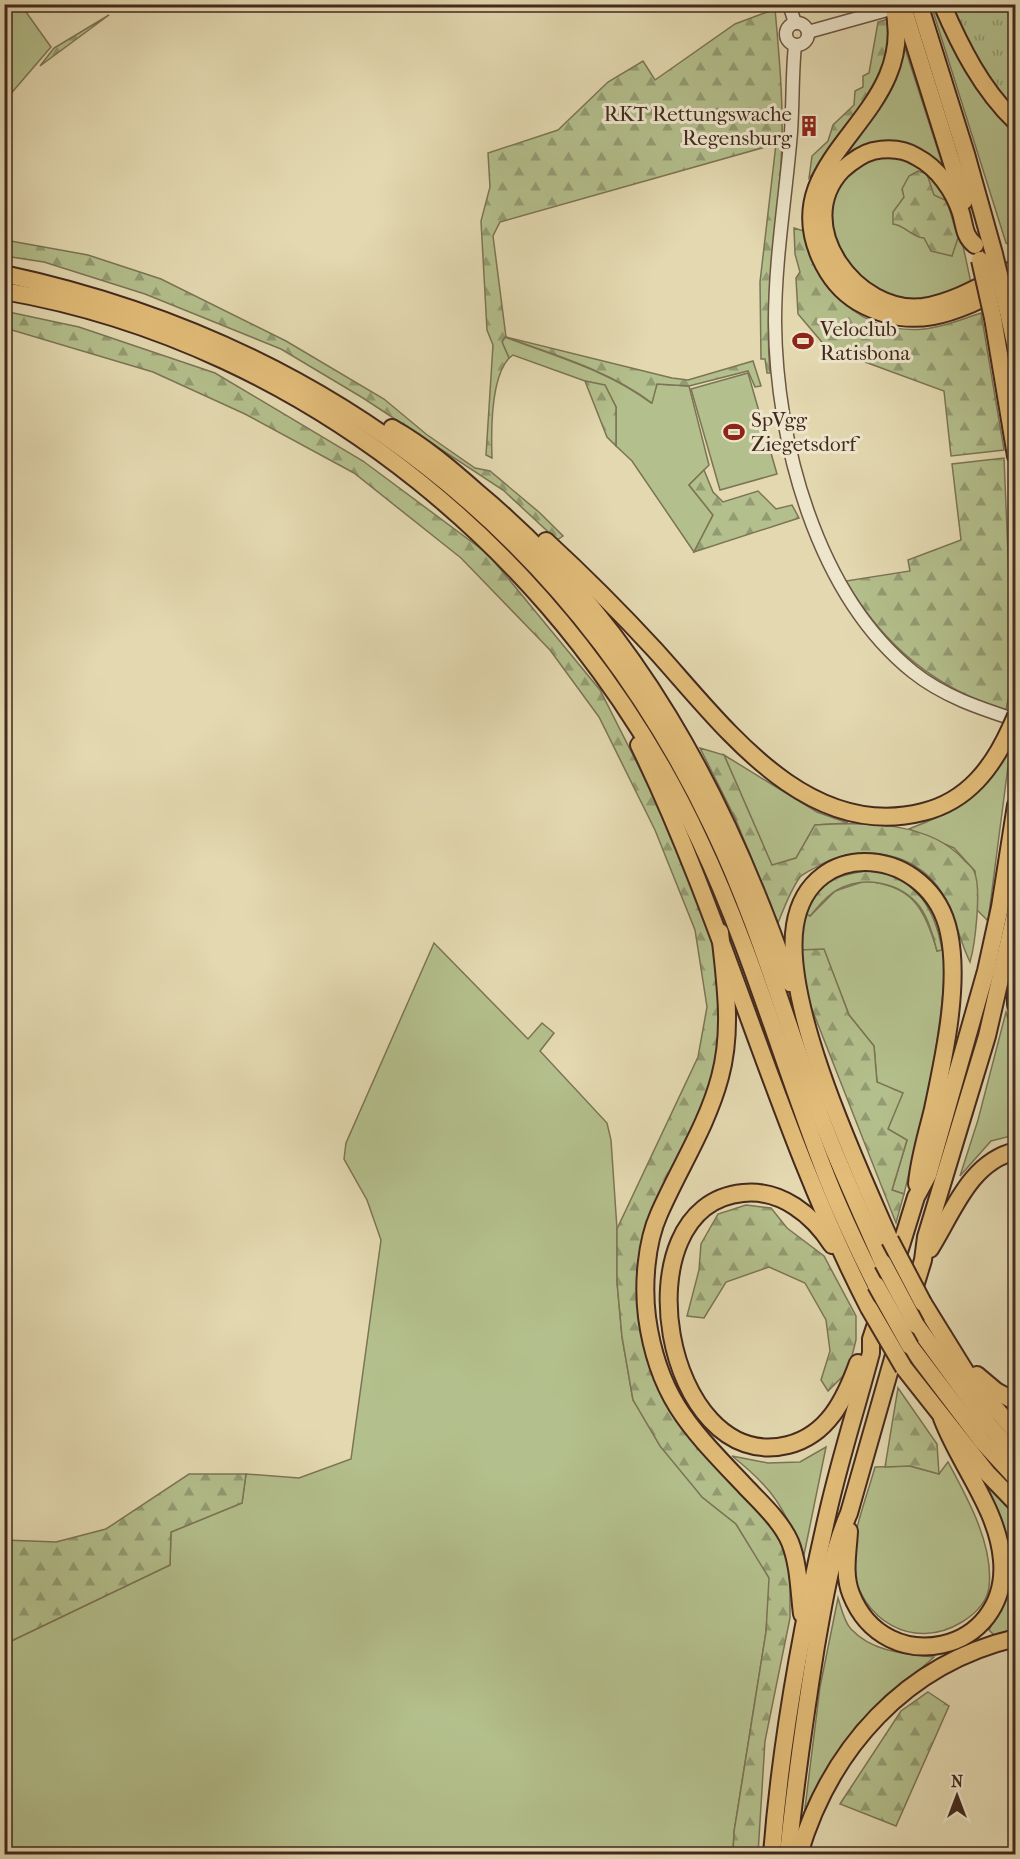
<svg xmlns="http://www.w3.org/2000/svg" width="1020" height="1859" viewBox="0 0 1020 1859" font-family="'IM FELL French Canon',serif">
	<defs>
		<pattern id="forest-firs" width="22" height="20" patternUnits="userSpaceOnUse" patternTransform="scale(1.5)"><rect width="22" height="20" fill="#b3bf8c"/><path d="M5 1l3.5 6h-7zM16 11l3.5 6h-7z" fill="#939b72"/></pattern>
		<pattern id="park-tufts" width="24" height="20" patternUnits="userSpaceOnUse" patternTransform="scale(1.5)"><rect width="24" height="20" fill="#b3bf8c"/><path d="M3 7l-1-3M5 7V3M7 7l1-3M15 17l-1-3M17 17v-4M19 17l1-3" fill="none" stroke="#939b72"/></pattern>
	</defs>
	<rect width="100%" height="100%" fill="#e3d8b0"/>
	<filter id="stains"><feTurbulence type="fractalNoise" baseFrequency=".00333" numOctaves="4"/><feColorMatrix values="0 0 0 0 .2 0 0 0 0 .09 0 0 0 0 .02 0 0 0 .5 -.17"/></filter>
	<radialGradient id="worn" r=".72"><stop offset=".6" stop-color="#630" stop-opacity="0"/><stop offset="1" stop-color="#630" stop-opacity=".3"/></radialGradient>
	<!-- grass -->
	<g fill="#b3bf8c" stroke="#7c7455" stroke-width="1.5">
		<path d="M5 4 21 5 51 47 8 97 4 92Z"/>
		<path d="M931 5H935L1015 128V248L1006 243Z"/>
		<path d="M903 42 943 166 916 147 893 143 822 184 888 94 898 71Z"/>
		<path d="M895 154 932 172 956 213 971 283C952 292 928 304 905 300 842 290 800 207 859 163 867 157 885 156 895 154Z"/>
		<path d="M505 337C555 356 609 371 651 403L657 384 689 386 709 465 689 485 713 515 694 552 632 461 616 446V407L605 386 585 381 513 355 509 358 502 342Z"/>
		<path d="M748 373 777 474 720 490 691 389Z"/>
		<path d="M1010 751 988 921 977 910 975 871 954 848 909 829C963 807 977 802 1010 751Z"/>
		<path d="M724 755 817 812 848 823 815 825 796 858 772 866Z"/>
		<path d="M865 881C912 885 925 908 937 951L945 949C944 1034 924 1112 904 1194L892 1190 907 1140 888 1129 877 1082 874 1046 849 1015 824 950H799L805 913 810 916 835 891Z"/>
		<path d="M434 943 528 1039 542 1023 554 1033 540 1051 607 1123 611 1140 617 1229V1282L622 1337 633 1400 702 1497 736 1524 770 1578 766 1632 734 1832 733 1854H5V1644L170 1565 171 1532 242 1503 246 1474 299 1478 351 1459 381 1240 367 1200 344 1159 346 1143Z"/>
		<path d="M1006 1012 1015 1041V1135L991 1141 960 1176 978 1120Z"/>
		<path d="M826 1447 804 1555C782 1506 775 1490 732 1456L768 1463 800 1462Z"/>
		<path d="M948 1462C967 1497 994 1545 989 1587 987 1602 975 1614 962 1622 913 1652 860 1620 852 1565 849 1542 869 1490 875 1467L910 1466 939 1474Z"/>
		<path d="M981 1479 1015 1512V1631L996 1637 989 1630C1020 1571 1008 1537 981 1479Z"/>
		<path d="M838 1598C841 1607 844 1622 851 1629 872 1652 905 1654 934 1657L857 1725 824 1774 804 1816 820 1687Z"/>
	</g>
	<!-- forest -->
	<g fill="url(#forest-firs)" stroke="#7c7455" stroke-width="1.5">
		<path d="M775 9C779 53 783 97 782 141 780 219 763 294 770 373H767L765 359H761L760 282 776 144 500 222 493 236 506 337 672 378 688 380 753 361 761 386 755 387 748 371 689 386 657 384 652 403C610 371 555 355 505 337L502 342 509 358C491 378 491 431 492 458L486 455 493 345 487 330 481 221 490 187 488 153 558 130 608 82 643 61 655 80 735 24Z"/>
		<path d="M109 15 40 66 54 48Z"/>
		<path d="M888 19C893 74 863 103 832 143 825 153 818 170 809 178L812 156 828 141 833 125 854 105 855 91 863 87V76L869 73 878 22Z"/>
		<path d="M918 171 927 174 934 195 947 201 958 238 952 256 931 251 924 238C912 237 906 226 893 224V212L904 197 902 189 909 176Z"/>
		<path d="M794 228 804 231C814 289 863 335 924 329 944 327 962 319 981 313L1004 450 951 456 944 391 827 348 798 314 796 278 800 272 795 254Z"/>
		<path d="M5 240 88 255 161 279 286 341 384 399 426 434 475 468 490 471 540 513 563 536 557 540 503 490 363 398 281 349 145 294 44 262 5 256Z"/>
		<path d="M4 311 79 327 215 373 363 461 488 554 600 690 682 852 715 951 721 1033 715 1074 703 1108 645 1230 650 1361 777 1533 790 1560V1618L765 1741 758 1854H733L734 1832 766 1632 769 1578 736 1524 702 1497 660 1446 633 1400 622 1337 617 1282V1229L698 1057 707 1007 695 930 655 830 599 717 550 650 461 558 354 473 245 414 153 372 5 328Z"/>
		<path d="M585 381 605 385 616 407V446L607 437Z"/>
		<path d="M1004 458 1013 673 1006 710C935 689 883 645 846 581L910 571 908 560 961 540 952 464Z"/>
		<path d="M704 470 713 492 723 502 758 491 776 509 792 505 799 518 694 552 713 515 689 485Z"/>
		<path d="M700 748 724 755 772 865 796 858 815 825C865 822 930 821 965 861 968 864 973 868 974 871 982 888 975 945 970 962 957 936 954 905 934 882 906 850 856 845 820 865 814 869 805 872 800 877 790 891 784 908 778 923L735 818Z"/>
		<path d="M874 870C917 879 935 909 942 950L937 951C933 936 929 920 920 907 901 882 864 875 837 890 826 896 818 907 810 916L805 913C821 879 838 874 874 870Z"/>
		<path d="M824 949 849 1015 874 1046 877 1082 903 1093 888 1129 907 1140 892 1190 904 1194 896 1223 806 994 799 950Z"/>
		<path d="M746 1205 771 1208 787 1228 824 1256 856 1316V1340L852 1356 843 1376 828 1391 821 1380 830 1351 826 1320 805 1283 769 1267 726 1282 704 1318 687 1316 699 1270 701 1244 718 1214Z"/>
		<path d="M898 1388 937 1444 939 1474 910 1466 885 1467Z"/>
		<path d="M189 1474H246L242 1503 171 1532 170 1565 5 1644V1540L56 1542 106 1529Z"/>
		<path d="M928 1692 949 1706 896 1826 840 1804 901 1711Z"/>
	</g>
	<!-- park -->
	<path fill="url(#park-tufts)" stroke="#7c7455" stroke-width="1.5" d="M950 5H1015V113L984 73Z"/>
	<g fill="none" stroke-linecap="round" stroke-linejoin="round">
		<defs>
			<g id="tertiary">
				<path d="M789 4 795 23"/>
				<circle cx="797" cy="34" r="11"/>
				<path d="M808 32 887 10"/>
				<path d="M795 45C792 74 793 103 791 132 786 195 775 258 775 322 776 441 816 594 913 672 943 696 979 708 1016 720"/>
			</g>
			<g id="motorway">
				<path d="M893 4C922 117 774 153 820 257 828 275 841 292 858 302 917 336 961 309 1016 282"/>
				<path d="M902 4 964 201"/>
				<path d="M919 4 966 154 994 254"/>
				<path d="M942 4C960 46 982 90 1016 122"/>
				<path d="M975 245C964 236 965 227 961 213 954 191 938 168 917 157 904 149 888 148 873 151 861 154 851 162 842 170 790 225 857 315 923 307 956 302 987 282 1016 268"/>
				<path d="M4 274C325 343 573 533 714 830 759 924 786 1024 822 1120 840 1169 863 1216 883 1263"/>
				<path d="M4 291C310 344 571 562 700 841 750 947 782 1061 824 1170 839 1209 857 1247 876 1285"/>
				<path d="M1008 312 1016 348"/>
				<path d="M993 318 1016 456"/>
				<path d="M392 428C424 446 452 470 479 494 635 624 725 794 790 983"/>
				<path d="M546 541C584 576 620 612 655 650 723 725 806 842 923 812 968 801 993 767 1011 727"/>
				<path d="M639 745C728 928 776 1128 869 1308"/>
				<path d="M720 932C725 981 733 1029 720 1077 707 1126 679 1168 659 1214 646 1243 643 1285 647 1317 658 1398 691 1429 745 1486 760 1502 781 1521 790 1542 799 1565 799 1590 802 1614"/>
				<path d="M1016 973V1005"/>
				<path d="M890 1240C857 1165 782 1004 795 925 810 834 931 846 949 933 960 985 944 1057 933 1109 927 1134 919 1159 917 1184"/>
				<path d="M832 1245C813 1215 781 1189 743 1193 617 1205 664 1476 788 1445 828 1435 845 1399 858 1363"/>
				<path d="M930 1249C953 1213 969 1162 1016 1151"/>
				<path d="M895 1265 916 1197 928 1175 986 971 1000 907 1016 805"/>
				<path d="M912 1296 923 1260 926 1237 987 1036 1016 910"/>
				<path d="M923 1303 970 1379 1016 1432"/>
				<path d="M916 1325 988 1424 1016 1456"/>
				<path d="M910 1346 982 1441 1016 1478"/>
				<path d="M904 1368 987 1473 1016 1503"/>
				<path d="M977 1375 996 1391 1016 1402"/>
				<path d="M849 1531C848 1552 843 1574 851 1594 885 1681 1010 1653 1002 1560 998 1509 959 1464 942 1418"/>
				<path d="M772 1854C781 1739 802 1625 828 1512 840 1459 857 1406 871 1353V1339L880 1312"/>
				<path d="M788 1854C795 1785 805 1715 816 1646 824 1601 831 1554 849 1513L898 1341"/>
				<path d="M799 1854C830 1749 905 1664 1016 1638"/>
			</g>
		</defs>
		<!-- tertiary casing -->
		<use href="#tertiary" stroke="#6c5542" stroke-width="15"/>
		<!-- motorway casing -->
		<use href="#motorway" stroke="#44291e" stroke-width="20"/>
		<!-- tertiary -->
		<use href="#tertiary" stroke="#ede6cc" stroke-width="12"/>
		<!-- motorway -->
		<use href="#motorway" stroke="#e2bc78" stroke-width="16"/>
		<defs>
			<g id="motorway-bridge">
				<path d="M994 254 1008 312"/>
				<path d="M980 260 993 318"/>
				<path d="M1011 727 1016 716"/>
				<path d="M890 1240 923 1303"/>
				<path d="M883 1263 916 1325"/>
				<path d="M876 1285 910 1346"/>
				<path d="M869 1308 904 1368"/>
			</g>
		</defs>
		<!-- motorway-bridge casing -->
		<use href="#motorway-bridge" stroke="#44291e" stroke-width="20" stroke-linecap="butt"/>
		<!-- motorway-bridge -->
		<use href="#motorway-bridge" stroke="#e2bc78" stroke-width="16"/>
	</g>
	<!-- icons -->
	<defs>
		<symbol id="building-bare" viewBox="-9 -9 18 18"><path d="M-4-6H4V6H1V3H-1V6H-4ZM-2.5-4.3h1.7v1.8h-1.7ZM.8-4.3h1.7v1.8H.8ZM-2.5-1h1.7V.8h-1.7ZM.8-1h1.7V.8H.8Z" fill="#8f2418" stroke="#ede6cc" stroke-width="2.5" paint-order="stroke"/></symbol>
		<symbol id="stadium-bare" viewBox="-9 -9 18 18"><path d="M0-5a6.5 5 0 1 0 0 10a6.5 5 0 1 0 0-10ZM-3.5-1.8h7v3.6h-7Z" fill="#8f2418" stroke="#ede6cc" stroke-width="2.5" paint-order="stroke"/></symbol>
	</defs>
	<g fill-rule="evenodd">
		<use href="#building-bare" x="794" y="111" width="30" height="30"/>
		<use href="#stadium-bare" x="788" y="326" width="30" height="30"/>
		<use href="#stadium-bare" x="719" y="417" width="30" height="30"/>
	</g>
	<g text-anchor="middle" stroke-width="6" stroke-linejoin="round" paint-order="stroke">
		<!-- poi labels -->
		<g font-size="21" fill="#44291e" stroke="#ede6cc" text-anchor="start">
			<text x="792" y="121" text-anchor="end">RKT Rettungswache<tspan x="792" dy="24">Regensburg</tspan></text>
			<text x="820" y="336">Veloclub<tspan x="820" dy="24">Ratisbona</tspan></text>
			<text x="751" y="427">SpVgg<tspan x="751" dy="24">Ziegetsdorf</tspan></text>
		</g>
	</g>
	<!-- margin -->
	<rect width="1020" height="1859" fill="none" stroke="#e3d8b0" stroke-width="24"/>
	<rect x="6" y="6" width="1008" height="1847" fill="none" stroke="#44291e" stroke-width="3"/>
	<rect x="12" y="12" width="996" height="1835" fill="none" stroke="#44291e" stroke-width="1.5"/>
	<!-- north arrow -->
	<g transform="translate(957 1796)" stroke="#ede6cc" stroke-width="4.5" paint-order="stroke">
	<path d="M0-4.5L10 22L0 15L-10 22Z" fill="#44291e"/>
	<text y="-9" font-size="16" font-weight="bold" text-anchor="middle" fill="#44291e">N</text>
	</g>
	<rect width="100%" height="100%" filter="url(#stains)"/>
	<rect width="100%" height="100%" fill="url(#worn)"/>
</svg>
